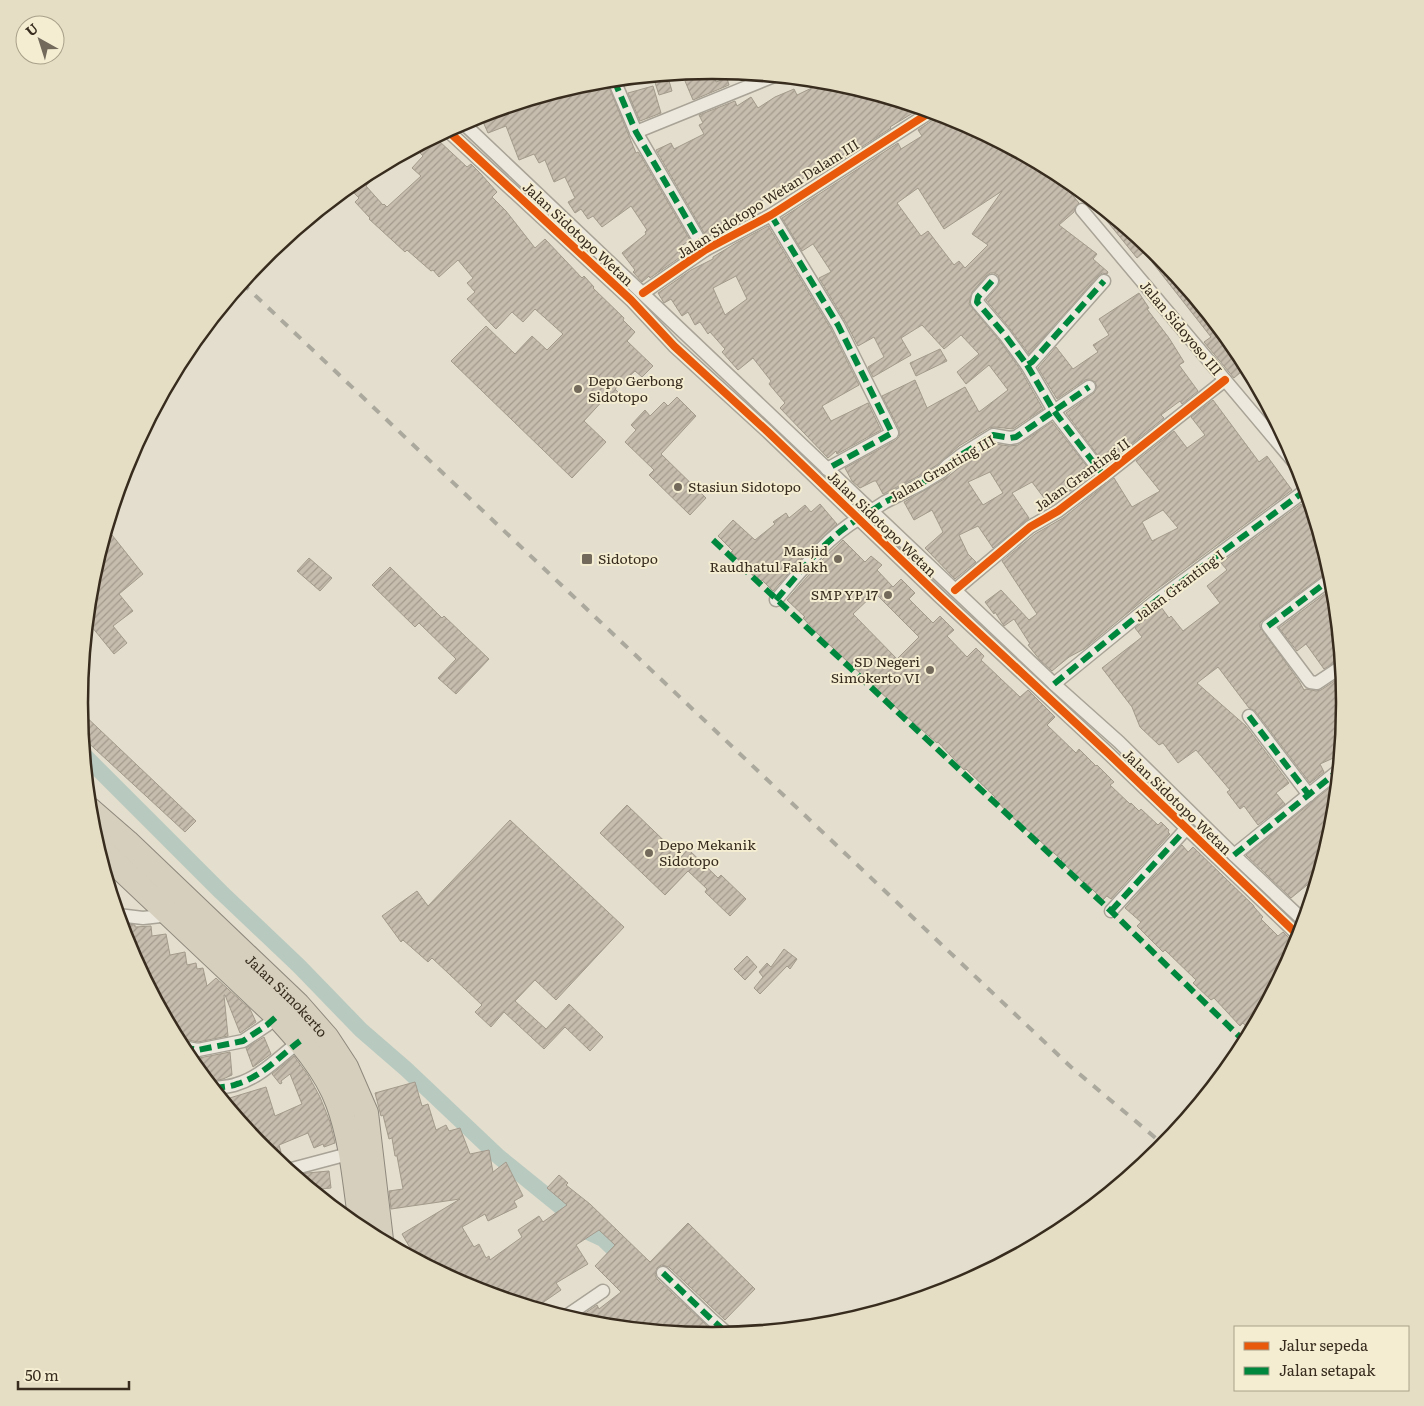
<svg xmlns="http://www.w3.org/2000/svg" width="1424" height="1406" viewBox="0 0 1424 1406" font-family="Literata,serif">
	<defs>
		<pattern id="building-hatch" width="6" height="6" patternUnits="userSpaceOnUse" patternTransform="scale(1.25)"><rect width="6" height="6" fill="#c7bdae"/><path d="M-1 1l2-2M0 6l6-6M5 7l2-2" fill="none" stroke="#a29a8d"/></pattern>
	</defs>
	<rect width="100%" height="100%" fill="#e3decd"/>
	<g fill="none" stroke-linecap="round" stroke-linejoin="round">
		<!-- canal -->
		<path stroke="#b8c9c0" stroke-width="16" d="M84 755 221 892 299 966 361 1030 406 1069 499 1157 562 1208 588 1232 603 1239 628 1263"/>
	</g>
	<!-- building -->
	<g fill="url(#building-hatch)" stroke="#a39a8c" fill-rule="evenodd">
		<path d="M709 70 712 78 715 77 716 82 727 78 729 85 693 100 685 81Z"/>
		<path d="M667 74 672 91 659 95 653 76Z"/>
		<path d="M606 80 636 153 638 152 642 158 690 240 677 249 682 256 650 278 649 276 642 282 633 272 635 270 622 253 646 234 645 232 647 230 631 206 602 227 593 216 588 219 581 209 575 213 568 202 575 198 565 177 554 182 545 160 539 163 534 154 519 160 506 126 488 133 480 115 527 101 529 104 537 100 589 82Z"/>
		<path d="M816 80 836 82 921 108 890 127 891 128 832 166 830 164 766 198 707 238 656 150 671 143 674 149 704 134 699 125 703 123 699 115 735 101 737 106 751 97 758 108 775 97 794 89 797 95 818 85Z"/>
		<path d="M653 86 661 113 640 121 628 93Z"/>
		<path d="M940 114 954 118 973 128 976 139 985 135 1068 180 1063 184 1079 203 1075 207 1074 212 1059 225 1097 254 1093 259 1108 272 1107 274 1102 273 1098 276 1029 354 1011 330 986 300 998 286 1000 282 998 275 994 273H990L986 276 972 292 969 304 999 340 1020 369 1043 409 1013 429 994 427 989 428 959 446 937 465 915 478 883 494 876 481H874L860 488 852 481 845 468 896 440 899 437V429L882 396 915 380 927 408 965 387 979 412 1008 390 989 365 966 384 957 372 979 354 961 335 944 349 922 325 901 338 911 355 873 377 868 367 884 357 874 337 858 346 845 321 819 278 831 272 830 270 813 244 802 251 782 218 898 143 901 149 922 136 918 130 936 118ZM918 188 944 229 1002 191 972 234 988 245 965 268 959 261 954 265 928 231 921 236 897 203Z"/>
		<path d="M433 138 437 141 438 140 467 167 471 164 480 173 497 192 492 197 506 211 535 248 545 239 582 278 584 276 594 287 593 288 624 318 623 320 635 332 627 341 653 366 642 377 635 371 615 389 620 394 611 402 606 397 584 421 606 442 572 478 451 361 486 326 515 354 532 336 547 350 563 334 535 309 523 322 512 312 496 329 467 299 475 292 467 283 473 278 458 260 439 277 433 270 431 271 407 250 405 252 369 219 370 218 355 202 359 198 348 187 361 177 379 166 381 168 366 186 383 205 384 204 387 207 421 176 412 168 423 156 415 148Z"/>
		<path d="M1106 211 1130 231 1150 247 1137 258 1102 215Z"/>
		<path d="M768 226 831 329 859 385 822 406 831 421 868 403 881 430 837 454 836 451 828 458 780 408 785 403 769 384 771 381 753 358 738 370 722 352 725 349 710 332 708 334 700 322 695 325 688 312 682 316 671 299 664 303 658 293 691 270 713 259V257L736 243ZM736 276 747 299 725 315 713 288Z"/>
		<path d="M1160 256 1238 352 1247 367 1234 378 1204 342 1211 337 1152 262Z"/>
		<path d="M1139 293 1149 308 1147 309 1169 338 1184 362 1179 365 1198 391 1182 404 1180 401 1161 415 1164 418 1105 465 1066 413 1094 393 1097 387 1095 382 1089 379 1085 380 1057 399 1038 368 1056 347 1073 369 1098 352 1093 345 1109 335 1099 319Z"/>
		<path d="M940 349 947 361 916 376 910 363Z"/>
		<path d="M677 397 696 416 661 454 706 498 690 515 649 475 654 470 625 442 636 430 631 425 645 410 650 416 664 402 668 406Z"/>
		<path d="M1213 400 1259 462 1267 456 1292 490 1152 593 1084 649 1069 657 1052 671 1040 660 1028 645 1030 644 1014 619 1004 626 995 612 994 614 985 602 1001 590 1029 620 1037 614 1002 561 1035 534 1063 518 1114 478 1132 507 1160 491 1136 461 1174 431 1187 448 1205 435 1191 417ZM1163 510 1178 528 1152 541 1142 522Z"/>
		<path d="M1052 422 1093 474 1050 506 1032 482 1012 493 1029 518 993 548 978 526 959 535 968 554 976 562 955 579 925 548 943 532 932 510 914 520 904 502 946 478 969 460 995 444 1009 446 1018 445ZM990 472 1003 493 983 505 968 482Z"/>
		<path d="M820 504 837 524 808 551 773 591 762 580 759 582 731 552 733 551 718 536 733 520 755 540 775 524 773 522 786 513 789 518 805 505 811 512Z"/>
		<path d="M1301 504 1304 508 1310 504 1330 570 1263 620 1260 623V627L1299 681 1304 690 1306 689 1316 691 1321 690 1342 676 1345 703 1340 755 1320 764 1324 772 1310 783 1255 711 1249 708 1218 667 1197 683 1246 726 1289 783 1276 793 1285 804 1258 825 1244 806 1240 809 1227 792 1230 790 1196 750 1178 763 1163 743 1159 745 1140 727 1132 707 1102 668 1142 637 1135 628 1161 607 1169 618 1171 616 1183 631 1220 603 1207 586 1227 570 1221 563Z"/>
		<path d="M112 535 143 574 119 594 133 611 113 626 127 643 114 654 87 621 91 579 102 543Z"/>
		<path d="M843 540 865 562 871 556 882 565 877 570 893 587 901 579 915 593 909 599 933 623 940 616 954 630 947 636 967 657 976 648 984 656 981 660 1020 697 1028 690 1055 717 1047 725 1076 753 1079 749 1096 766 1097 765 1114 782 1110 785 1130 804 1131 803 1139 811 1141 809 1158 825 1161 822 1169 830 1168 832 1170 834 1111 899 1107 896 1103 900 1086 883 1085 884 1061 861 1062 860 1010 815 994 798 995 797 966 769 964 770 938 742 937 743 891 703V702L819 635 803 618 805 617 787 600 820 562ZM875 593 919 637 897 659 853 614Z"/>
		<path d="M309 558 332 578 320 591 297 571Z"/>
		<path d="M390 567 442 618 444 616 489 659 456 694 438 678 456 659 419 623 415 627 372 585Z"/>
		<path d="M1334 587 1341 659 1324 669 1306 644 1297 651 1279 628Z"/>
		<path d="M80 711 196 821 185 832 82 737Z"/>
		<path d="M1333 785 1336 791 1333 827 1317 877 1291 898 1246 855Z"/>
		<path d="M627 805 681 857 688 849 718 878 721 875 746 899 730 916 705 892 707 889 688 871 665 895 600 833Z"/>
		<path d="M510 820 624 927 556 1000 535 980 515 1001 546 1029 569 1004 603 1037 590 1051 565 1027 544 1049 504 1012 491 1027 475 1012 482 1005 432 958 428 962 403 940 401 942 382 916 417 891 428 906Z"/>
		<path d="M1182 845 1188 852 1193 847 1254 906V907L1263 917 1261 919 1278 936 1283 932 1297 946 1251 1032 1243 1023 1240 1026 1214 998 1211 1000 1193 983 1196 980 1165 950 1163 952 1137 926 1141 922 1125 908Z"/>
		<path d="M121 923 135 925V927L151 926 152 936 166 934 170 955 185 952 187 965 196 963 197 969 203 968 207 986 216 978 250 1009 256 1022 240 1033 225 995H224L228 1036 198 1042 184 1039 178 1040 127 945Z"/>
		<path d="M784 949 797 959 790 969 787 966 760 994 754 988 763 977 759 972 767 963 771 967Z"/>
		<path d="M747 956 757 967 745 980 734 969Z"/>
		<path d="M264 1037 271 1054 253 1067 246 1048Z"/>
		<path d="M230 1052 232 1075 223 1079 208 1082 187 1056 199 1058Z"/>
		<path d="M294 1056 308 1075 320 1097 330 1122 335 1143 324 1147 323 1144 314 1148 308 1133 279 1145 281 1152 269 1154 264 1150 223 1100 266 1087 275 1116 302 1104 290 1074 281 1081 282 1083 280 1084 272 1074Z"/>
		<path d="M415 1082 422 1106 428 1104 436 1130 446 1125 449 1131 460 1128 470 1154 489 1150 493 1172 506 1162 523 1196 514 1201 517 1207 488 1221 485 1214 462 1227 474 1247 479 1244 486 1258 489 1256 490 1260 522 1237 518 1230 539 1216 543 1222 567 1205 547 1188 559 1175 568 1183 566 1185 590 1204 650 1262 688 1223 755 1289 725 1320 669 1267 661 1265 657 1268 655 1275 657 1279 717 1335 712 1336 588 1324 575 1320 597 1305 599 1309 621 1292 595 1266 615 1245 599 1230 576 1245 588 1264 556 1283 561 1290 535 1308 470 1288 408 1255 413 1253 402 1234 460 1199 391 1209 389 1191 403 1189 397 1156H395L392 1138 389 1139 383 1115 381 1116 375 1093Z"/>
		<path d="M329 1171 331 1188 312 1190 296 1176 307 1173Z"/>
	</g>
	<g fill="none" stroke-linecap="round" stroke-linejoin="round">
		<defs>
			<g id="street">
				<path d="M614 80 636 132 705 250"/>
				<path d="M462 122 1054 684 1119 742 1234 855 1304 921"/>
				<path d="M447 130 631 300 674 346 768 432 939 596 1109 754 1299 936"/>
				<path d="M636 132 774 76"/>
				<path d="M1082 210 1299 468"/>
				<path d="M771 215 838 325 892 433 827 469"/>
				<path d="M992 281 978 297 977 302 1005 335 1027 365 1032 362 1104 281"/>
				<path d="M643 293 705 250 771 215 932 111"/>
				<path d="M1027 365 1054 411 1104 476"/>
				<path d="M871 511 885 502 919 485 942 471 948 465 964 453 993 435 1010 438 1016 437 1089 387"/>
				<path d="M1332 578 1268 626 1310 682 1317 683 1341 667"/>
				<path d="M955 590 1030 527 1058 511 1104 476 1225 380"/>
				<path d="M776 600C801 571 825 539 858 519"/>
				<path d="M1054 684 1157 600 1306 490"/>
				<path d="M1249 716 1309 795"/>
				<path d="M1234 855 1338 771"/>
				<path d="M1111 911 1186 829"/>
				<path d="M118 915 143 918 170 915"/>
				<path d="M182 1047 198 1050 243 1041 267 1025 277 1016"/>
				<path d="M213 1088C221 1087 230 1087 237 1084 261 1077 280 1056 300 1041"/>
				<path d="M288 1170 352 1153"/>
				<path d="M663 1273 710 1318 728 1334"/>
				<path d="M565 1317 603 1291"/>
			</g>
			<g id="highway">
				<path id="s1" d="M89 809 127 842 298 1005 327 1038 346 1067 366 1113 381 1240"/>
				<path d="M97 846 277 1016C300 1041 326 1070 338 1103 353 1144 355 1187 362 1230"/>
			</g>
		</defs>
		<!-- street casing -->
		<use href="#street" stroke="#a8a396" stroke-width="15"/>
		<!-- highway casing -->
		<use href="#highway" stroke="#8e887d" stroke-width="26"/>
		<!-- street -->
		<use href="#street" stroke="#ece8de" stroke-width="12"/>
		<!-- highway -->
		<use href="#highway" stroke="#d6cfbd" stroke-width="24"/>
		<!-- rail -->
		<path stroke="#aba89e" stroke-width="4" stroke-dasharray="9 9" stroke-linecap="butt" d="M242 283 1071 1067 1164 1145"/>
		<!-- quiet -->
		<g stroke="#00873e" stroke-width="6" stroke-dasharray="12 6" stroke-linecap="butt">
			<path d="M614 80 636 132 705 250"/>
			<path d="M771 215 838 325 892 433 827 469"/>
			<path d="M992 281 978 297 977 302 1005 335 1027 365 1032 362 1104 281"/>
			<path d="M1027 365 1054 411 1104 476"/>
			<path d="M871 511 885 502 919 485 942 471 948 465 964 453 993 435 1010 438 1016 437 1089 387"/>
			<path d="M713 540 1111 911 1245 1042"/>
			<path d="M776 600C801 571 825 539 858 519"/>
			<path d="M1268 626 1332 578"/>
			<path d="M1054 684 1157 600 1306 490"/>
			<path d="M1249 716 1309 795"/>
			<path d="M1234 855 1338 771"/>
			<path d="M1111 911 1186 829"/>
			<path d="M182 1047 198 1050 243 1041 267 1025 277 1016"/>
			<path d="M213 1088C221 1087 230 1087 237 1084 261 1077 280 1056 300 1041"/>
			<path d="M663 1273 710 1318 728 1334"/>
		</g>
		<defs>
			<g id="cycleway">
				<path d="M447 130 631 300 674 346 768 432 939 596 1109 754 1299 936"/>
				<path d="M643 293 705 250 771 215 932 111"/>
				<path d="M955 590 1030 527 1058 511 1104 476 1225 380"/>
			</g>
		</defs>
		<!-- cycleway casing -->
		<use href="#cycleway" stroke="#f5edd2" stroke-width="11"/>
		<!-- cycleway -->
		<use href="#cycleway" stroke="#e8590c" stroke-width="8"/>
	</g>
	<!-- markers -->
	<g fill="#736a5b" stroke="#f5edd2" stroke-width="2">
		<circle cx="578" cy="389" r="5"/>
		<circle cx="678" cy="487" r="5"/>
		<rect x="581" y="553" width="12" height="12" rx="2.5"/>
		<circle cx="838" cy="559" r="5"/>
		<circle cx="888" cy="595" r="5"/>
		<circle cx="930" cy="670" r="5"/>
		<circle cx="649" cy="853" r="5"/>
	</g>
	<g text-anchor="middle" stroke-width="4" stroke-linejoin="round" paint-order="stroke">
		<!-- street labels -->
		<g font-size="14" fill="#372c1e" stroke="#f5edd2">
			<text transform="translate(768 199) rotate(-32)" y="5">Jalan Sidotopo Wetan Dalam III</text>
			<text transform="translate(578 234) rotate(43)" y="5">Jalan Sidotopo Wetan</text>
			<text transform="translate(1181 328) rotate(50)" y="5">Jalan Sidoyoso III</text>
			<text transform="translate(942 469) rotate(-30)" y="5">Jalan Granting III</text>
			<text transform="translate(1082 475) rotate(-36)" y="5">Jalan Granting II</text>
			<text transform="translate(882 524) rotate(44)" y="5">Jalan Sidotopo Wetan</text>
			<text transform="translate(1179 586) rotate(-37)" y="5">Jalan Granting I</text>
			<text transform="translate(1177 802) rotate(44)" y="5">Jalan Sidotopo Wetan</text>
			<text dy="5" stroke="none"><textPath href="#s1" startOffset="272">Jalan Simokerto</textPath></text>
		</g>
		<!-- poi labels -->
		<g font-size="14" fill="#372c1e" stroke="#f5edd2" text-anchor="start">
			<text x="588" y="386">Depo Gerbong<tspan x="588" dy="16">Sidotopo</tspan></text>
			<text x="688" y="492">Stasiun Sidotopo</text>
			<text x="828" y="556" text-anchor="end">Masjid<tspan x="828" dy="16">Raudhatul Falakh</tspan></text>
			<text x="598" y="564">Sidotopo</text>
			<text x="878" y="600" text-anchor="end">SMP YP 17</text>
			<text x="920" y="667" text-anchor="end">SD Negeri<tspan x="920" dy="16">Simokerto VI</tspan></text>
			<text x="659" y="850">Depo Mekanik<tspan x="659" dy="16">Sidotopo</tspan></text>
		</g>
	</g>
	<!-- crop -->
	<path d="M0 0H1424V1406H0ZM88 703a624 624 0 1 1 1248 0a624 624 0 1 1-1248 0Z" fill="#e6dec4" fill-rule="evenodd"/>
	<path fill="none" stroke="#372c1e" stroke-width="2.5" d="M88 703a624 624 0 1 1 1248 0a624 624 0 1 1-1248 0Z"/>
	<!-- legend -->
	<rect x="1234" y="1326" width="175" height="65" fill="#f5edd2" stroke="#a9a08a"/>
	<rect x="1244" y="1342" width="25" height="8" fill="#e8590c" stroke="#a9a08a"/>
	<text x="1279" y="1351" font-size="15" fill="#372c1e">Jalur sepeda</text>
	<rect x="1244" y="1367" width="25" height="8" fill="#00873e" stroke="#a9a08a"/>
	<text x="1279" y="1376" font-size="15" fill="#372c1e">Jalan setapak</text>
	<!-- north arrow -->
	<g transform="translate(40 40) rotate(321)"><circle r="24" fill="#f5edd2" stroke="#a9a08a"/>
	<path d="M0-4L9 19L0 12L-9 19Z" fill="#736a5b"/>
	<text y="-8" font-size="14" font-weight="bold" text-anchor="middle" fill="#372c1e">U</text>
	</g>
	<!-- scale -->
	<path d="M18 1381v8h111v-8" fill="none" stroke="#372c1e" stroke-width="2.5"/>
	<text x="25" y="1381" font-size="15" fill="#372c1e" stroke="#f5edd2" stroke-width="4" paint-order="stroke">50 m</text>
</svg>
